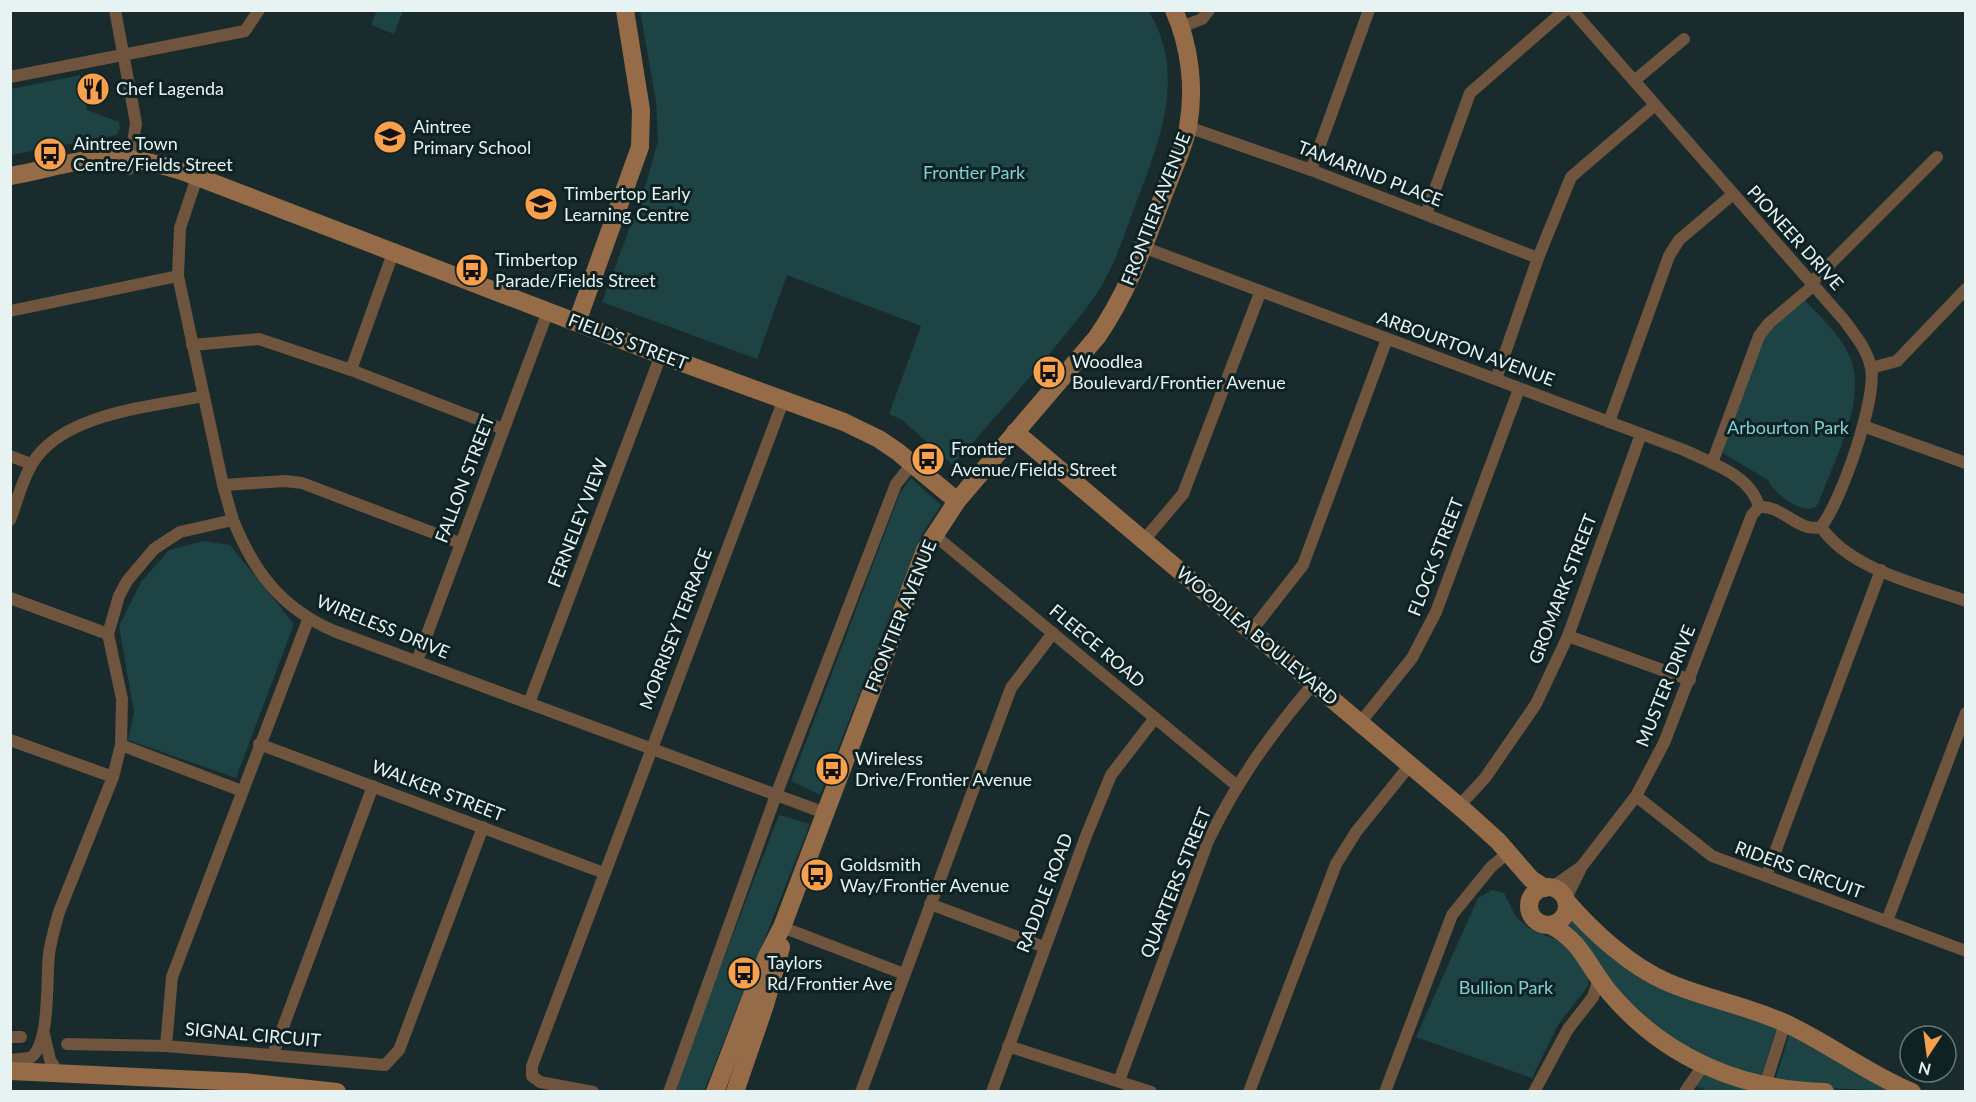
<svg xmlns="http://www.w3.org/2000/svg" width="1976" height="1102" viewBox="0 0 1976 1102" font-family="Lato,sans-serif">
	<rect width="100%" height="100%" fill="#192b2c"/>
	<!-- green -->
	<g fill="#1e4345">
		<path d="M377 10 403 11 394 34 371 25Z"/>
		<path d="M1148 10C1188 74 1159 143 1135 206 1124 235 1115 265 1099 290 1088 308 1073 324 1060 341 1026 383 989 424 953 465L902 420 889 414 921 326 787 275 757 359 602 302 646 184 658 141 656 101 640 11Z"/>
		<path d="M80 75 87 110 119 122 120 129 116 135 11 155V89Z"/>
		<path d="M1804 299C1819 316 1841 335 1850 357 1868 400 1833 463 1818 504 1807 520 1773 493 1768 480L1721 452 1765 334Z"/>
		<path d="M911 478 941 505 920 538 820 795 791 781 900 493Z"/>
		<path d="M203 541 230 545 294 624 236 778 128 740 134 712 119 626 141 582 169 550Z"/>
		<path d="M779 815 810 824 704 1091 672 1092Z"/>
		<path d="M1492 890 1504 893 1516 917 1529 928 1572 947 1589 976 1588 986 1558 1025 1532 1078 1416 1037 1478 898Z"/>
		<path d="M1573 918 1636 969 1777 1026 1760 1080 1701 1060 1643 1019 1565 926Z"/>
		<path d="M1789 1035 1901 1091 1797 1087 1775 1081Z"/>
		<path d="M1706 1072 1769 1091H1710L1695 1086Z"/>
	</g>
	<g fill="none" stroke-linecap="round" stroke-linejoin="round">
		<!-- street -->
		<g stroke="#6f543e" stroke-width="12">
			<path d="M115 10 136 123 129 169"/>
			<path d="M1572 10 1844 320C1855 335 1867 349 1871 368 1877 399 1841 502 1821 527"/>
			<path d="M1181 27 1202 19 1209 10"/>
			<path d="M10 77 245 31 259 10"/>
			<path d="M1634 81 1684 39"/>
			<path d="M1188 127 1311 170 1538 258"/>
			<path d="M1311 170 1369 10"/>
			<path d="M197 177 180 228 178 276 223 485 233 520C254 572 281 608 334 631L825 813"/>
			<path d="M1426 214 1470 93 1565 10"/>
			<path d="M1143 247 1684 450C1711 463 1751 475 1759 507"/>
			<path d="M1811 283 1937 157"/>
			<path d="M10 311 178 276"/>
			<path d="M192 345 259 339 351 370 503 429"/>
			<path d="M1871 368 1897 361 1966 289"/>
			<path d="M351 370 393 253"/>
			<path d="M1496 379 1538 258 1571 177 1655 105"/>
			<path d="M1609 422 1669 256 1679 240 1732 195"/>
			<path d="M1863 426 1966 463"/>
			<path d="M10 456 31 464"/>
			<path d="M1712 463 1759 336 1769 323 1813 286"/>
			<path d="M223 485 285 481 302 483 460 543"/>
			<path d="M1759 507C1783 505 1798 533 1821 527"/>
			<path d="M10 520C17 502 22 480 32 464 62 413 151 407 204 396"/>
			<path d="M1821 527C1851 570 1918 584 1966 601"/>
			<path d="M933 534 1236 785"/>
			<path d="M1144 540 1183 494 1260 293"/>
			<path d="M10 598 108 634"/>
			<path d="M308 620 172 977 166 1046 385 1065 399 1050 483 827"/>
			<path d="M1252 630 1303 565 1387 339"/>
			<path d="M1568 636 1690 680"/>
			<path d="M417 661 548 311"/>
			<path d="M529 703 661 355"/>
			<path d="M1360 723 1412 658 1436 612 1519 389"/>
			<path d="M10 740 113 777"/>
			<path d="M259 744 604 873"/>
			<path d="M121 745 242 791"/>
			<path d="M1636 796 1712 856 1966 951"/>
			<path d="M1459 806 1485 778 1536 704 1568 636 1641 434"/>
			<path d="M1766 876 1881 570"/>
			<path d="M1551 888 1581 867"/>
			<path d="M1566 898 1582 866 1636 796 1664 743 1752 515 1759 507"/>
			<path d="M930 904 1044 947"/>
			<path d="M1887 921 1966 713"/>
			<path d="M782 927 904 974"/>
			<path d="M44 1034 50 1060 58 1072"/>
			<path d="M10 1037H21"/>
			<path d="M67 1044 166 1046"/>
			<path d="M1008 1046 1151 1092"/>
			<path d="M273 1054 373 786"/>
			<path d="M10 1060 30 1058C51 1045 46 977 49 954 51 940 55 926 59 912L113 777 121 745 122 699 108 634 119 596 127 581 154 549 180 532 233 520"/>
			<path d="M1119 1081 1208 841C1238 779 1270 735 1314 683"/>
			<path d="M1765 1085 1785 1023"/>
			<path d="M593 1092 540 1082 532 1076V1066L784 399"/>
			<path d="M669 1092 776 795 896 484 912 464"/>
			<path d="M861 1092 1011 688 1053 633"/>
			<path d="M992 1092 1086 836 1111 775 1155 718"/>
			<path d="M1249 1092 1336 864 1356 832 1410 765"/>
			<path d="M1385 1092 1452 915 1491 867 1509 852"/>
			<path d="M1534 1092 1568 1029 1593 997 1599 979"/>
			<path d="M1685 1092 1700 1070 1706 1067"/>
		</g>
		<!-- secondary -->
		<g stroke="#966c48" stroke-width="18">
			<path d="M10 176C43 171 74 159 108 158 133 157 157 164 182 171L661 355 844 422 879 439 898 452 957 501"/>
			<path d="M577 322 640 147 641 110 625 10"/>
			<path d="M1015 432 1467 813 1498 841 1531 879 1545 888"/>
			<circle cx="1548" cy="906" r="19"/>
			<path d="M1567 902C1593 932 1630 966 1667 982 1706 999 1749 1006 1787 1024 1830 1044 1868 1074 1912 1092"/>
			<path d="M1550 925C1582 941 1588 967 1610 993 1665 1058 1741 1090 1825 1092"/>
			<path d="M10 1071 243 1082 337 1092"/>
			<path d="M715 1092 767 956 782 927 925 550 957 501 1097 337C1127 294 1144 246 1163 196 1171 174 1183 151 1188 127 1195 89 1190 46 1174 10"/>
			<path d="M735 1092 765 1005 781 947"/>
		</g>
	</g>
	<!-- icons -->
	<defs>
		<symbol id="restaurant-disc" viewBox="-11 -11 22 22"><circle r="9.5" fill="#f9a04c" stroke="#0f2223"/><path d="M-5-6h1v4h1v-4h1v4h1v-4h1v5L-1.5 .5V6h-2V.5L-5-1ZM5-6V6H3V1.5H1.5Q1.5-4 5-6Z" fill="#111"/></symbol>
		<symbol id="school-disc" viewBox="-11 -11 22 22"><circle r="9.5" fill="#f9a04c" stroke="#0f2223"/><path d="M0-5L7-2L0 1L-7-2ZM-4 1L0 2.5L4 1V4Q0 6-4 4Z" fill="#111"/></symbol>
		<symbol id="bus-disc" viewBox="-11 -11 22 22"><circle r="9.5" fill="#f9a04c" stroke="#0f2223"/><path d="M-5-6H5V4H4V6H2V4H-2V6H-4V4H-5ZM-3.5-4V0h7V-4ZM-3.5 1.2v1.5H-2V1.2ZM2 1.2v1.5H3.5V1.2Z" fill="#111"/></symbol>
	</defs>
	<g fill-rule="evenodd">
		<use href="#restaurant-disc" x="74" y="70" width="38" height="38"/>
		<use href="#school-disc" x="371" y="118" width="38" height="38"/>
		<use href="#bus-disc" x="31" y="135" width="38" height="38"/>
		<use href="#school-disc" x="522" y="185" width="38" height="38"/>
		<use href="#bus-disc" x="453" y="251" width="38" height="38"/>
		<use href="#bus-disc" x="1030" y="353" width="38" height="38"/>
		<use href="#bus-disc" x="909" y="440" width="38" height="38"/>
		<use href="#bus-disc" x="813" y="750" width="38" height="38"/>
		<use href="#bus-disc" x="798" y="856" width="38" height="38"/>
		<use href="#bus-disc" x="725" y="954" width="38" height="38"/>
	</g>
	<g text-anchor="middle" stroke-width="6" stroke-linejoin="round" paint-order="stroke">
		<!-- poi labels -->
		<g font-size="18" fill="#e7f3f3" stroke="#0f2223" text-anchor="start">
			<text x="116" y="95">Chef Lagenda</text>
			<text x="413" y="133">Aintree<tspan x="413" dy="21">Primary School</tspan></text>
			<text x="73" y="150">Aintree Town<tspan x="73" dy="21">Centre/Fields Street</tspan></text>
			<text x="564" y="200">Timbertop Early<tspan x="564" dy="21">Learning Centre</tspan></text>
			<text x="495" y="266">Timbertop<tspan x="495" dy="21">Parade/Fields Street</tspan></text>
			<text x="1072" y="368">Woodlea<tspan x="1072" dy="21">Boulevard/Frontier Avenue</tspan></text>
			<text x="951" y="455">Frontier<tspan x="951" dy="21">Avenue/Fields Street</tspan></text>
			<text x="855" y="765">Wireless<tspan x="855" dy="21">Drive/Frontier Avenue</tspan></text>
			<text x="840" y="871">Goldsmith<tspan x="840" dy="21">Way/Frontier Avenue</tspan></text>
			<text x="767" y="969">Taylors<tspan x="767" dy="21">Rd/Frontier Ave</tspan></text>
		</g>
		<!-- park labels -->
		<g font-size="18" fill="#7fd0d4" stroke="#0f2223">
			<text x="974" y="179">Frontier Park</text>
			<text x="1788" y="434">Arbourton Park</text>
			<text x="1506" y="994">Bullion Park</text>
		</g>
		<!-- street labels -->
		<g font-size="18" fill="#e7f3f3" stroke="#0f2223">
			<text transform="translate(1370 174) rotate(21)" y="6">TAMARIND PLACE</text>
			<text transform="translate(1156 209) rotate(-69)" y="6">FRONTIER AVENUE</text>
			<text transform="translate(1795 238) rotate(48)" y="6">PIONEER DRIVE</text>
			<text transform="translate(628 342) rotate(21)" y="6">FIELDS STREET</text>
			<text transform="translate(1466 349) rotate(20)" y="6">ARBOURTON AVENUE</text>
			<text transform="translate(465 479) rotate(-69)" y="6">FALLON STREET</text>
			<text transform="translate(578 523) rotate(-69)" y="6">FERNELEY VIEW</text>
			<text transform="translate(1436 557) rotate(-69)" y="6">FLOCK STREET</text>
			<text transform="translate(1563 589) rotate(-69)" y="6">GROMARK STREET</text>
			<text transform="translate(901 616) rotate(-68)" y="6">FRONTIER AVENUE</text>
			<text transform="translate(383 627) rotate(22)" y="6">WIRELESS DRIVE</text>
			<text transform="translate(676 629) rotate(-69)" y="6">MORRISEY TERRACE</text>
			<text transform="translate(1257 636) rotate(40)" y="6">WOODLEA BOULEVARD</text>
			<text transform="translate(1097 646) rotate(40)" y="6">FLEECE ROAD</text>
			<text transform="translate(1666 686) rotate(-68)" y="6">MUSTER DRIVE</text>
			<text transform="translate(438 791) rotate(21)" y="6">WALKER STREET</text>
			<text transform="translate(1799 870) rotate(20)" y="6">RIDERS CIRCUIT</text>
			<text transform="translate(1176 883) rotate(-68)" y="6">QUARTERS STREET</text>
			<text transform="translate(1045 893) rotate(-69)" y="6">RADDLE ROAD</text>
			<text transform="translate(253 1035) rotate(5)" y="6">SIGNAL CIRCUIT</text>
		</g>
	</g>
	<!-- border -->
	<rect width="1976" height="1102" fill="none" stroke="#e7f3f3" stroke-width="24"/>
	<!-- north arrow -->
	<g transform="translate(1928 1054) rotate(193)"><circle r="28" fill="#0f2223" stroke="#657676" stroke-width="1.5"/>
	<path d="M0-4.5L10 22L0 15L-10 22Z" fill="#f9a04c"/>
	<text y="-9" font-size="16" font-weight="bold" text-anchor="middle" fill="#e7f3f3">N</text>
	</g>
</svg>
